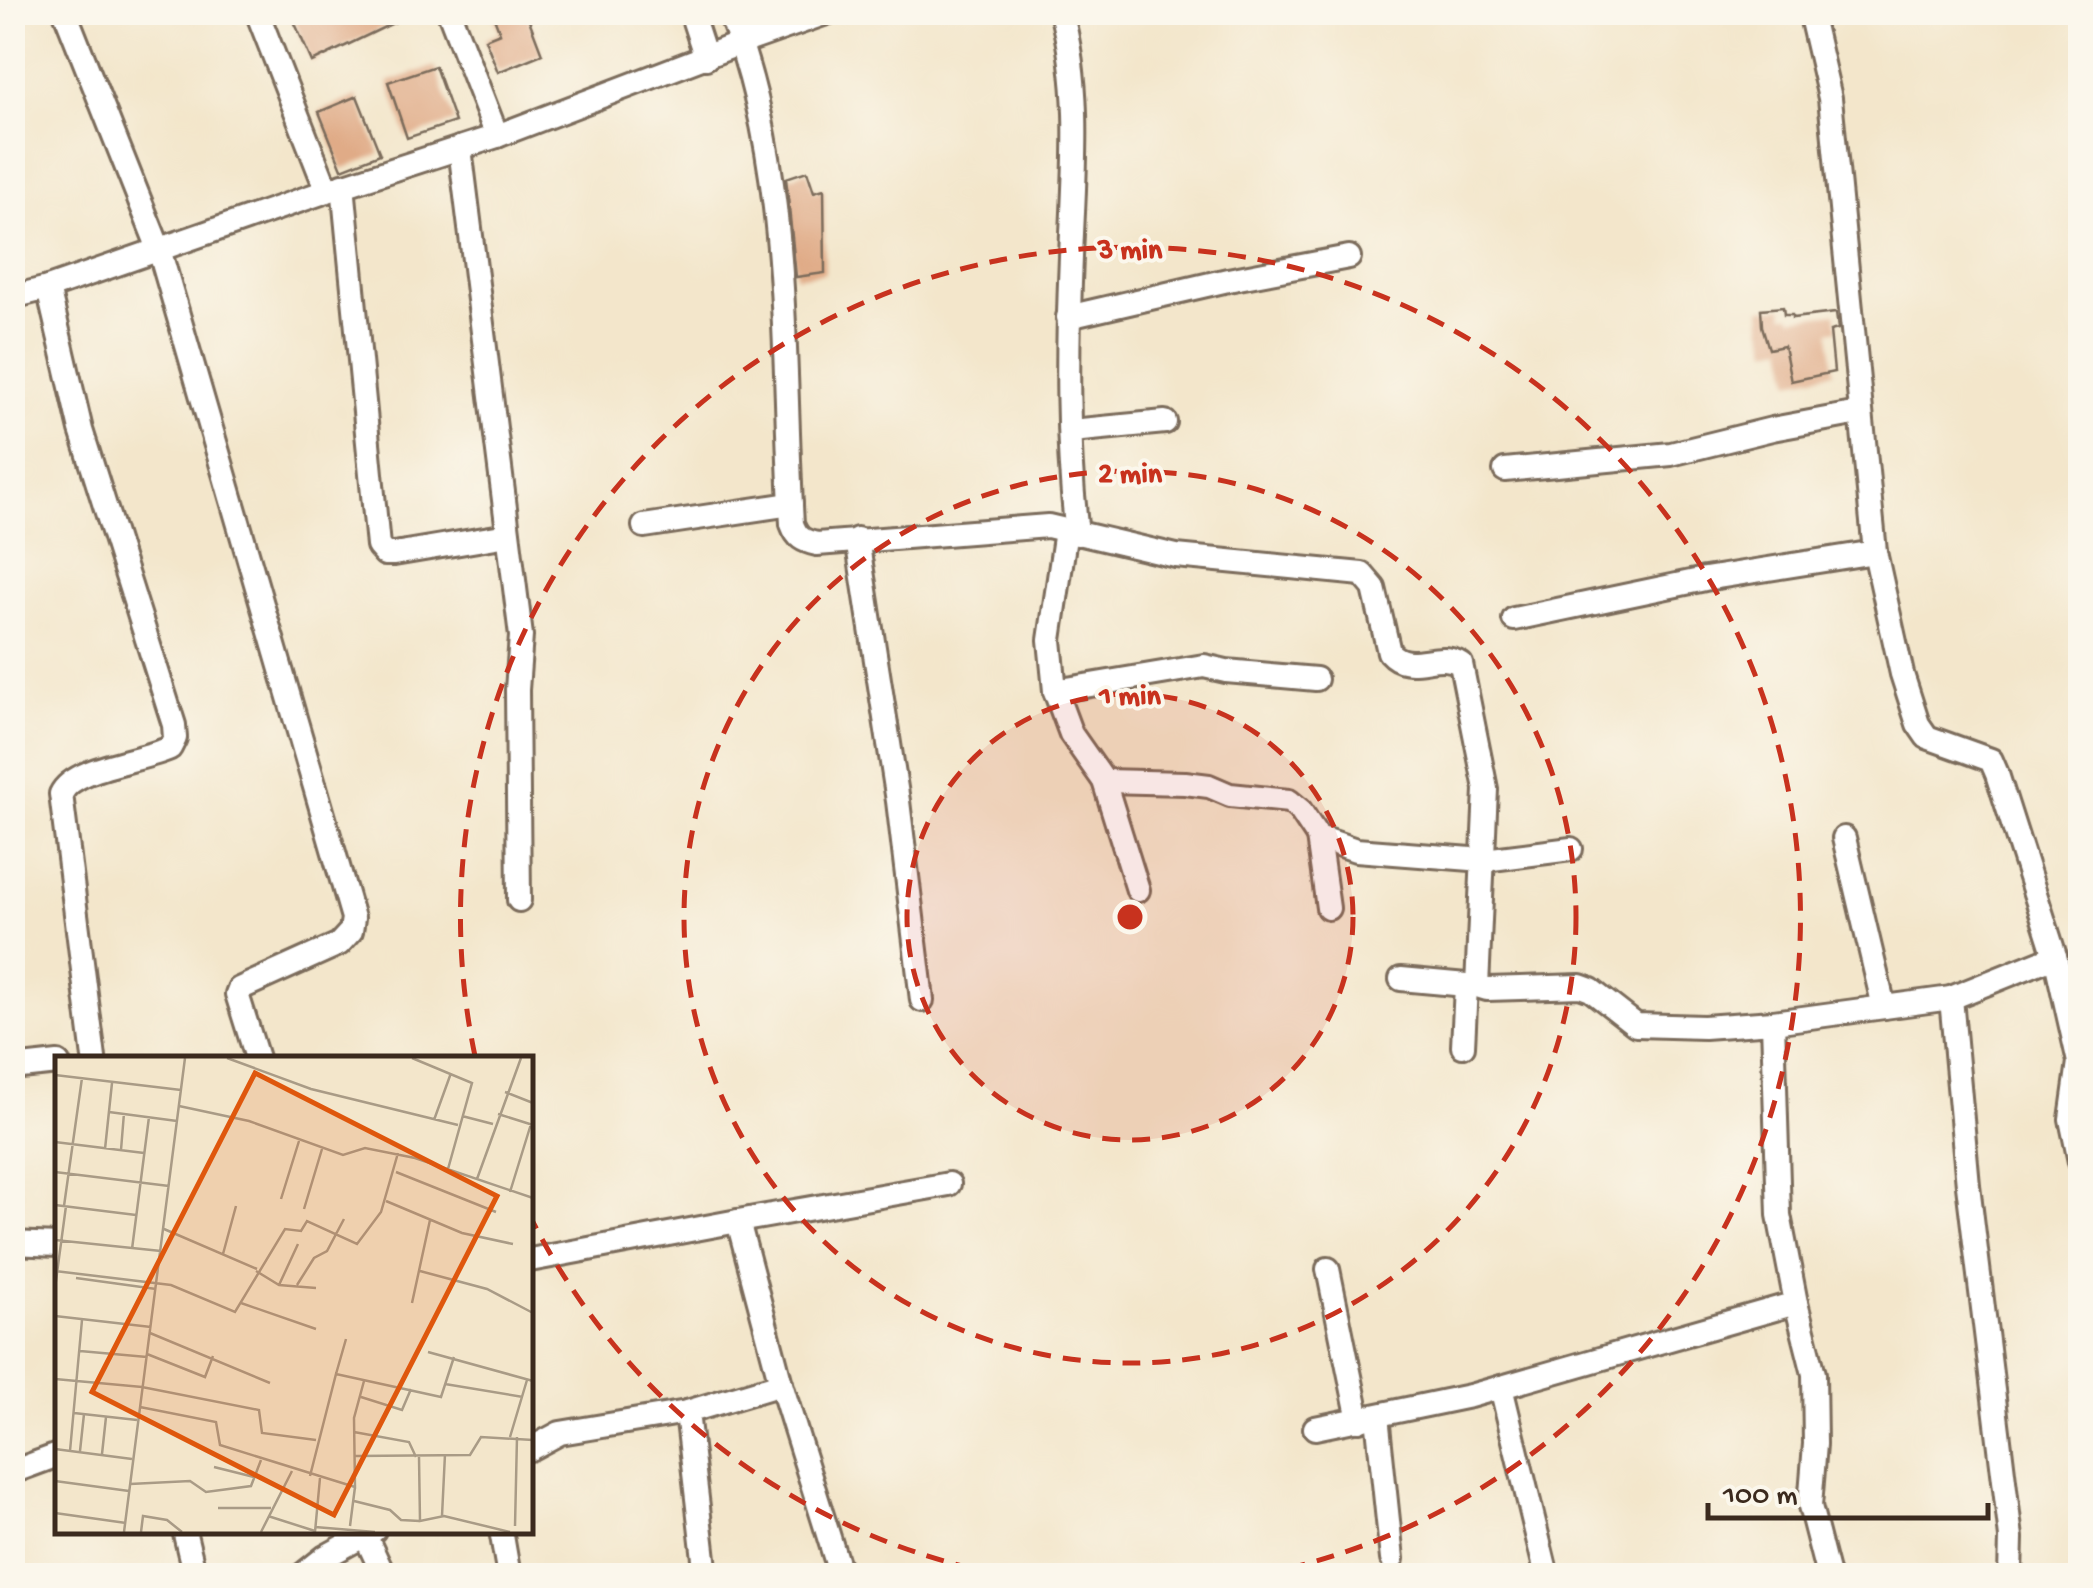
<svg xmlns="http://www.w3.org/2000/svg" width="2093" height="1588" viewBox="0 0 2093 1588" font-family="'Gochi Hand',sans-serif">
	<rect width="100%" height="100%" fill="#fbf7ec"/>
	<filter id="ink" filterUnits="userSpaceOnUse"><feTurbulence type="fractalNoise" baseFrequency=".01" numOctaves="2"/><feDisplacementMap in="SourceGraphic" scale="20" xChannelSelector="R" yChannelSelector="G"/><feConvolveMatrix kernelMatrix="1 2 1 2 8 2 1 2 1" color-interpolation-filters="sRGB"/></filter>
	<filter id="wash" filterUnits="userSpaceOnUse"><feTurbulence type="fractalNoise" baseFrequency=".0048" numOctaves="4" result="noise"/><feDisplacementMap in="SourceGraphic" scale="40" xChannelSelector="R" yChannelSelector="G"/><feGaussianBlur stdDeviation="2.25" result="paint"/><feColorMatrix in="noise" values="0 0 0 0 0 0 0 0 0 0 0 0 0 0 0 0 0 1.4 0 .05"/><feComposite in="paint" operator="in"/></filter>
	<g filter="url(#wash)">
		<rect width="100%" height="100%" fill="#f3e6cb"/>
		<g id="blocks">
			<!-- building -->
			<g fill="#e0ab87">
				<path d="M290 12H416L312 62Z"/>
				<path d="M492 12H526L542 54 498 72 485 39 500 33Z"/>
				<path d="M435 66 455 122 407 138 388 82Z"/>
				<path d="M357 96 380 154 342 169 319 112Z"/>
				<path d="M807 171 814 192 824 189 825 273 796 277 786 178Z"/>
				<path d="M1783 307 1784 315H1792V318L1836 313 1838 329 1830 331 1834 372 1791 381 1784 346 1769 349 1762 326 1761 309Z"/>
			</g>
		</g>
	</g>
	<g filter="url(#ink)">
		<use href="#blocks" fill-opacity="0" stroke="#7b6c5b" stroke-width="2.5"/>
		<g fill="none" stroke-linecap="round" stroke-linejoin="round">
			<defs>
				<g id="minor">
					<path d="M65 12 159 249 353 918 351 931 339 944 239 989 237 994 257 1058"/>
					<path d="M257 12 327 191"/>
					<path d="M449 12 497 136"/>
					<path d="M691 12 706 58"/>
					<path d="M729 12C792 168 782 359 792 524 797 538 803 541 817 544L1048 526 1176 556 1362 574 1374 588 1389 652C1409 675 1437 649 1461 664L1486 789 1477 986 1487 989 1580 986 1591 990 1636 1025 1704 1027 1773 1022 1951 998 2055 956"/>
					<path d="M1061 12C1083 93 1074 175 1071 257 1067 349 1066 443 1077 534"/>
					<path d="M1810 12 1830 98 1875 552 1902 674 1918 724 1927 737 1991 760 1997 774 2055 956 2079 1062 2071 1119 2080 1162"/>
					<path d="M460 148 521 636 517 690 519 900"/>
					<path d="M343 185 378 546 385 554H394L508 535"/>
					<path d="M48 288 81 430 174 725 175 738 170 748C142 761 73 767 61 794L94 1058"/>
					<path d="M12 297 48 288 327 191 497 136 741 43 829 12"/>
					<path d="M1068 317 1228 280 1349 257"/>
					<path d="M1071 431 1165 422"/>
					<path d="M1505 470 1671 454 1772 429 1859 413"/>
					<path d="M644 526 791 504"/>
					<path d="M1066 530 1050 640 1055 691 1071 734 1104 781 1138 890"/>
					<path d="M857 539 898 801 922 1000"/>
					<path d="M1514 619 1705 579 1875 552"/>
					<path d="M1055 691 1204 666 1226 671 1316 679"/>
					<path d="M1104 781 1185 783 1209 786 1230 795 1289 801 1300 810 1318 837 1356 850 1484 860 1571 849"/>
					<path d="M1318 837 1328 908"/>
					<path d="M1844 838 1884 1007"/>
					<path d="M1401 979 1477 986"/>
					<path d="M1951 998 1968 1185 2011 1538 2010 1576"/>
					<path d="M1773 1022 1779 1215 1796 1303 1814 1374 1815 1444 1810 1506 1828 1576"/>
					<path d="M1463 1046 1466 986"/>
					<path d="M12 1068 58 1063"/>
					<path d="M738 1221 949 1184"/>
					<path d="M12 1243 58 1245"/>
					<path d="M530 1260 738 1221 781 1384 841 1576"/>
					<path d="M1328 1269 1359 1420"/>
					<path d="M1501 1387 1547 1576"/>
					<path d="M687 1412 706 1576"/>
					<path d="M1377 1416 1392 1559"/>
					<path d="M1315 1428 1470 1396 1796 1303"/>
					<path d="M530 1449 560 1433 687 1412 781 1384"/>
					<path d="M12 1472 58 1455"/>
					<path d="M184 1530 195 1576"/>
					<path d="M501 1530 509 1576"/>
					<path d="M365 1535 384 1576"/>
					<path d="M301 1576 325 1557 374 1530"/>
				</g>
			</defs>
			<!-- minor casing -->
			<use href="#minor" stroke="#7b6c5b" stroke-width="28"/>
			<!-- minor -->
			<use href="#minor" stroke="#fff" stroke-width="22"/>
		</g>
	</g>
	<!-- distance rings -->
	<circle cx="1130" cy="917" r="223" fill="#c8321e" fill-opacity=".12"/>
	<g fill="none" stroke="#c8321e" stroke-width="5" stroke-dasharray="18 12">
		<circle cx="1130" cy="917" r="223"/>
		<circle cx="1130" cy="917" r="446"/>
		<path d="M1002 1575A670 670 0 0 1 530 1216M475 1056A670 670 0 1 1 1258 1575"/>
	</g>
	<!-- overview -->
	<g transform="translate(55 1056)">
		<rect width="478" height="478" fill="#f3e6cb"/>
		<path fill="none" stroke="#a99b86" stroke-width="2.5" d="M172 2 256 33 403 69M357 2 417 27 393 113M0 19 126 34M450 36 478 47M124 50 194 65 288 99 310 92 360 102 478 142M54 56 122 65M443 58 478 69M407 60 438 68M379 64 396 17M0 86 89 97M50 93 57 27M66 94 69 57M0 116 114 130M341 116 441 156M422 123 466 2M455 136 476 68M226 143 244 85M331 145 407 177 458 188M0 149 81 159M9 150 27 22M249 153 267 93M109 173 202 213M0 184 106 195M77 193 94 61M168 198 181 150M0 215 116 229 180 256 230 173 246 175 252 165 302 188 326 156 343 97M201 215 224 229 261 232M365 215 432 233 478 257M21 222 101 233M224 229 243 188M242 229 259 202 272 195 289 163M0 232 11 150M186 247 261 273M357 247 375 164M0 260 96 271M95 277 215 327M25 295 92 301M373 296 478 325M92 298 150 321 158 300M281 318 291 283M0 323 87 331 204 354 207 377 261 384M390 328 468 341M306 341 347 354 356 333M85 351 161 366 165 389 300 431 299 362 309 325M19 357 82 364M299 376 354 386 361 401M455 381 472 324M0 393 77 403M15 395 27 264M25 395 29 358M47 398 51 361M300 400 415 399 426 381 478 384M364 401 365 465 389 460 455 476M159 411 199 421M255 420 281 318 386 341 399 301M0 425 74 435M75 428 135 425 151 436 196 430 206 404M299 445 335 454 346 464 365 465M163 452H216M0 457 71 467M213 460 260 475M387 460 390 398M295 470 300 431M460 470 462 381M260 471 320 476M69 476 130 2M86 476 88 460 112 464 127 476M206 476 237 415M260 476 265 422"/>
		<path fill="#df570d" fill-opacity="0.15" stroke="#df570d" stroke-width="5" d="M200 17 442 140 279 459 37 336Z"/>
		<rect width="478" height="478" fill="none" stroke="#3b2a1e" stroke-width="5"/>
	</g>
	<circle cx="1130" cy="917" r="15" fill="#c8321e" stroke="#fbf7ec" stroke-width="5"/>
	<g font-size="30" text-anchor="middle" font-weight="bold" fill="#c8321e" stroke="#fbf7ec" stroke-width="8" stroke-linejoin="round" paint-order="stroke">
		<text x="1130" y="258">3 min</text>
		<text x="1130" y="482">2 min</text>
		<text x="1130" y="704">1 min</text>
	</g>
	<!-- margin -->
	<rect width="2093" height="1588" fill="none" stroke="#fbf7ec" stroke-width="50"/>
	<!-- scale -->
	<path d="M1708 1503v15h280v-15" fill="none" stroke="#3b2a1e" stroke-width="5"/>
	<text x="1723" y="1503" font-size="30" fill="#3b2a1e" stroke="#fbf7ec" stroke-width="8" paint-order="stroke">100 m</text>
</svg>
